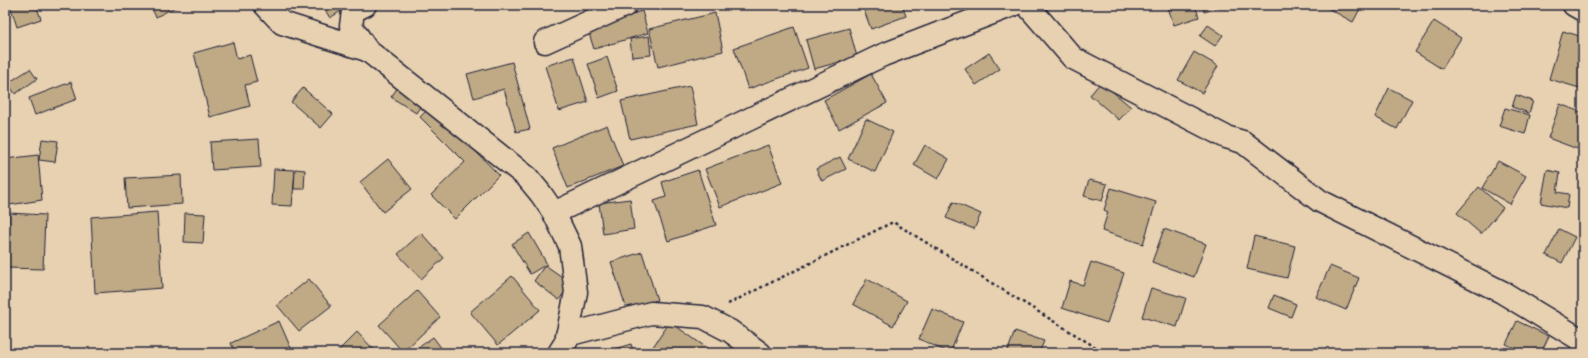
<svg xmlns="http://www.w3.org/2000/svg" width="1588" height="358" viewBox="0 0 1588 358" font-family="Kalam,sans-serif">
	<rect width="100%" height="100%" fill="#e7d1b0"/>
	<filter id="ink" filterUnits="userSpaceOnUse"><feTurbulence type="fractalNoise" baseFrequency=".025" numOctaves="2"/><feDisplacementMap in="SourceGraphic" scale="8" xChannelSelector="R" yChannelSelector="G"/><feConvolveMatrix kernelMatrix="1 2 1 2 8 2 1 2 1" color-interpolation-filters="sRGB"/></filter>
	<g filter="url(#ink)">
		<!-- building -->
		<g fill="#bfaa85" stroke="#22223b">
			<path d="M10 5H36L41 19 17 27Z"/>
			<path d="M150 5H179L156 17Z"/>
			<path d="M322 5H350L330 18Z"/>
			<path d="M862 5H902L906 16 871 29Z"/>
			<path d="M1167 5H1195L1199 17 1174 25Z"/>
			<path d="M1203 5H1227L1204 12Z"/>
			<path d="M1322 5H1362L1353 22Z"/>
			<path d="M642 11 648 33 594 49 587 27Z"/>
			<path d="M715 13 723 51 658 67 649 29Z"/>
			<path d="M1434 21 1461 38 1442 69 1415 52Z"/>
			<path d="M1208 25 1223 35 1215 46 1200 36Z"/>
			<path d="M794 27 808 68 748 89 734 48Z"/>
			<path d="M849 28 857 57 814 69 806 40Z"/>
			<path d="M1563 31 1583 37V89L1549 79Z"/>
			<path d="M649 36 651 55 632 57 630 39Z"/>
			<path d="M233 42 237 59 250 55 257 82 245 85 250 106 210 117 194 53Z"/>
			<path d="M1194 52 1218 66 1202 93 1178 80Z"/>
			<path d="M989 53 1000 69 976 85 965 69Z"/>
			<path d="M574 57 588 102 559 111 545 66Z"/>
			<path d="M607 57 618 91 599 98 588 64Z"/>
			<path d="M512 62 530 129 516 132 504 89 474 98 467 74Z"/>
			<path d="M30 69 37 79 15 94 8 83Z"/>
			<path d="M871 74 887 103 839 129 824 100Z"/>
			<path d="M71 82 77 99 35 115 29 98Z"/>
			<path d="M1101 82 1131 107 1119 120 1090 95Z"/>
			<path d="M690 86 698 124 630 139 621 101Z"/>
			<path d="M398 87 423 102 416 113 391 97Z"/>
			<path d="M303 88 333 114 321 128 291 102Z"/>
			<path d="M1389 88 1412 100 1397 129 1375 117Z"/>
			<path d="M1516 95 1533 101 1529 113 1512 107Z"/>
			<path d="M1560 104 1583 113V151L1548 138Z"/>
			<path d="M431 106 499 175 455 219 431 195 465 162 420 117Z"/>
			<path d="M1505 108 1530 115 1525 134 1499 126Z"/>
			<path d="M866 119 893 132 875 172 848 159Z"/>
			<path d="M607 125 623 166 568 188 552 148Z"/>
			<path d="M42 139 58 141 55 162 39 160Z"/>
			<path d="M259 139 261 167 212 170 210 142Z"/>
			<path d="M768 145 782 183 720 207 705 169Z"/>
			<path d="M925 145 949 159 938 179 914 165Z"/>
			<path d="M38 155 42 200 9 205 5 174V159Z"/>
			<path d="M840 157 846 169 822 181 816 169Z"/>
			<path d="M388 159 412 189 383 212 360 182Z"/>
			<path d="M1498 161 1526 176 1510 204 1482 188Z"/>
			<path d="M274 169 295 170 292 206 272 205Z"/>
			<path d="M295 169 305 170 304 189H294Z"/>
			<path d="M698 170 716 225 668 241 654 201 666 197 662 182Z"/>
			<path d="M1547 170 1560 173 1557 192 1569 194 1567 208 1541 203Z"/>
			<path d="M181 175 182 204 127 208 125 178Z"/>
			<path d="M1089 180 1107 184 1102 201 1084 196Z"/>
			<path d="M1479 187 1503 208 1481 234 1457 213Z"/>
			<path d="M1111 188 1156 202 1143 244 1102 231 1108 212 1104 210Z"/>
			<path d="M630 199 634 229 603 234 599 203Z"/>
			<path d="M953 202 981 214 974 229 946 218Z"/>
			<path d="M157 212 162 288 95 293 91 217Z"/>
			<path d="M9 213 45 215 43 269 7 268Z"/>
			<path d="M185 213 205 214 203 243 184 242Z"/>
			<path d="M1164 229 1206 244 1194 277 1152 262Z"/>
			<path d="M1559 229 1575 237 1562 263 1546 255Z"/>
			<path d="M421 233 444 258 421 279 398 254Z"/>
			<path d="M529 233 547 264 530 274 512 244Z"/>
			<path d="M1254 236 1295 246 1287 278 1247 269Z"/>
			<path d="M642 252 657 300 627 310 611 262Z"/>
			<path d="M1091 262 1124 273 1107 323 1062 308 1070 281 1083 285Z"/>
			<path d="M545 265 571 283 559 300 534 281Z"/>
			<path d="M1330 266 1359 278 1346 310 1316 297Z"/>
			<path d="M512 276 540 310 498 345 470 312Z"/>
			<path d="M309 279 331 306 299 331 277 305Z"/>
			<path d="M867 279 907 301 893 326 853 304Z"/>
			<path d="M1151 288 1186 298 1177 327 1142 317Z"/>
			<path d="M417 291 440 317 403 352 379 325Z"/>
			<path d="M1274 295 1296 304 1291 317 1269 308Z"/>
			<path d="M932 309 963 322 950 353 919 339Z"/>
			<path d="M279 321 293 353H235L231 343Z"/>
			<path d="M1517 321 1549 336 1541 353H1525L1506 344Z"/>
			<path d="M670 322 707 348 704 353H652L650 351Z"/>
			<path d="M1015 331 1044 341 1039 353H1007Z"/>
			<path d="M357 332 377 353H336Z"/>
			<path d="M433 337 445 353H411Z"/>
			<path d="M631 344 634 353H601Z"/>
		</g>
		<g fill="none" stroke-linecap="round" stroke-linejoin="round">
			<defs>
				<g id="minor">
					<path d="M265 5 282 23 367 50"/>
					<path d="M365 5 353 11 351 26 367 50 527 177 541 194 554 213 570 246 576 292 566 342 559 353"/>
					<path d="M1027 5 1073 58 1226 137 1243 142 1320 201 1502 292 1583 341"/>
					<path d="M1574 5 1583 10"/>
					<path d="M545 42 626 5"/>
					<path d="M554 213 883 55 1013 5"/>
					<path d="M567 335 651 313 703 317 730 331 760 353"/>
				</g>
			</defs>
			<!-- minor casing -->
			<use href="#minor" stroke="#22223b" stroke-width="25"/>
			<!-- path -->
			<path stroke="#22223b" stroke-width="2.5" stroke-dasharray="3 3" stroke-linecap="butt" d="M728 304 893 222 1105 353"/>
			<!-- minor -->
			<use href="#minor" stroke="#e7d1b0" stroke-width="22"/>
		</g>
	</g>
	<!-- margin -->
	<rect width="1588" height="358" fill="none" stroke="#e7d1b0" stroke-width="20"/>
	<rect x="10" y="10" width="1568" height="338" fill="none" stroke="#22223b" stroke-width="1.5" filter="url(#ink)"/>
</svg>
